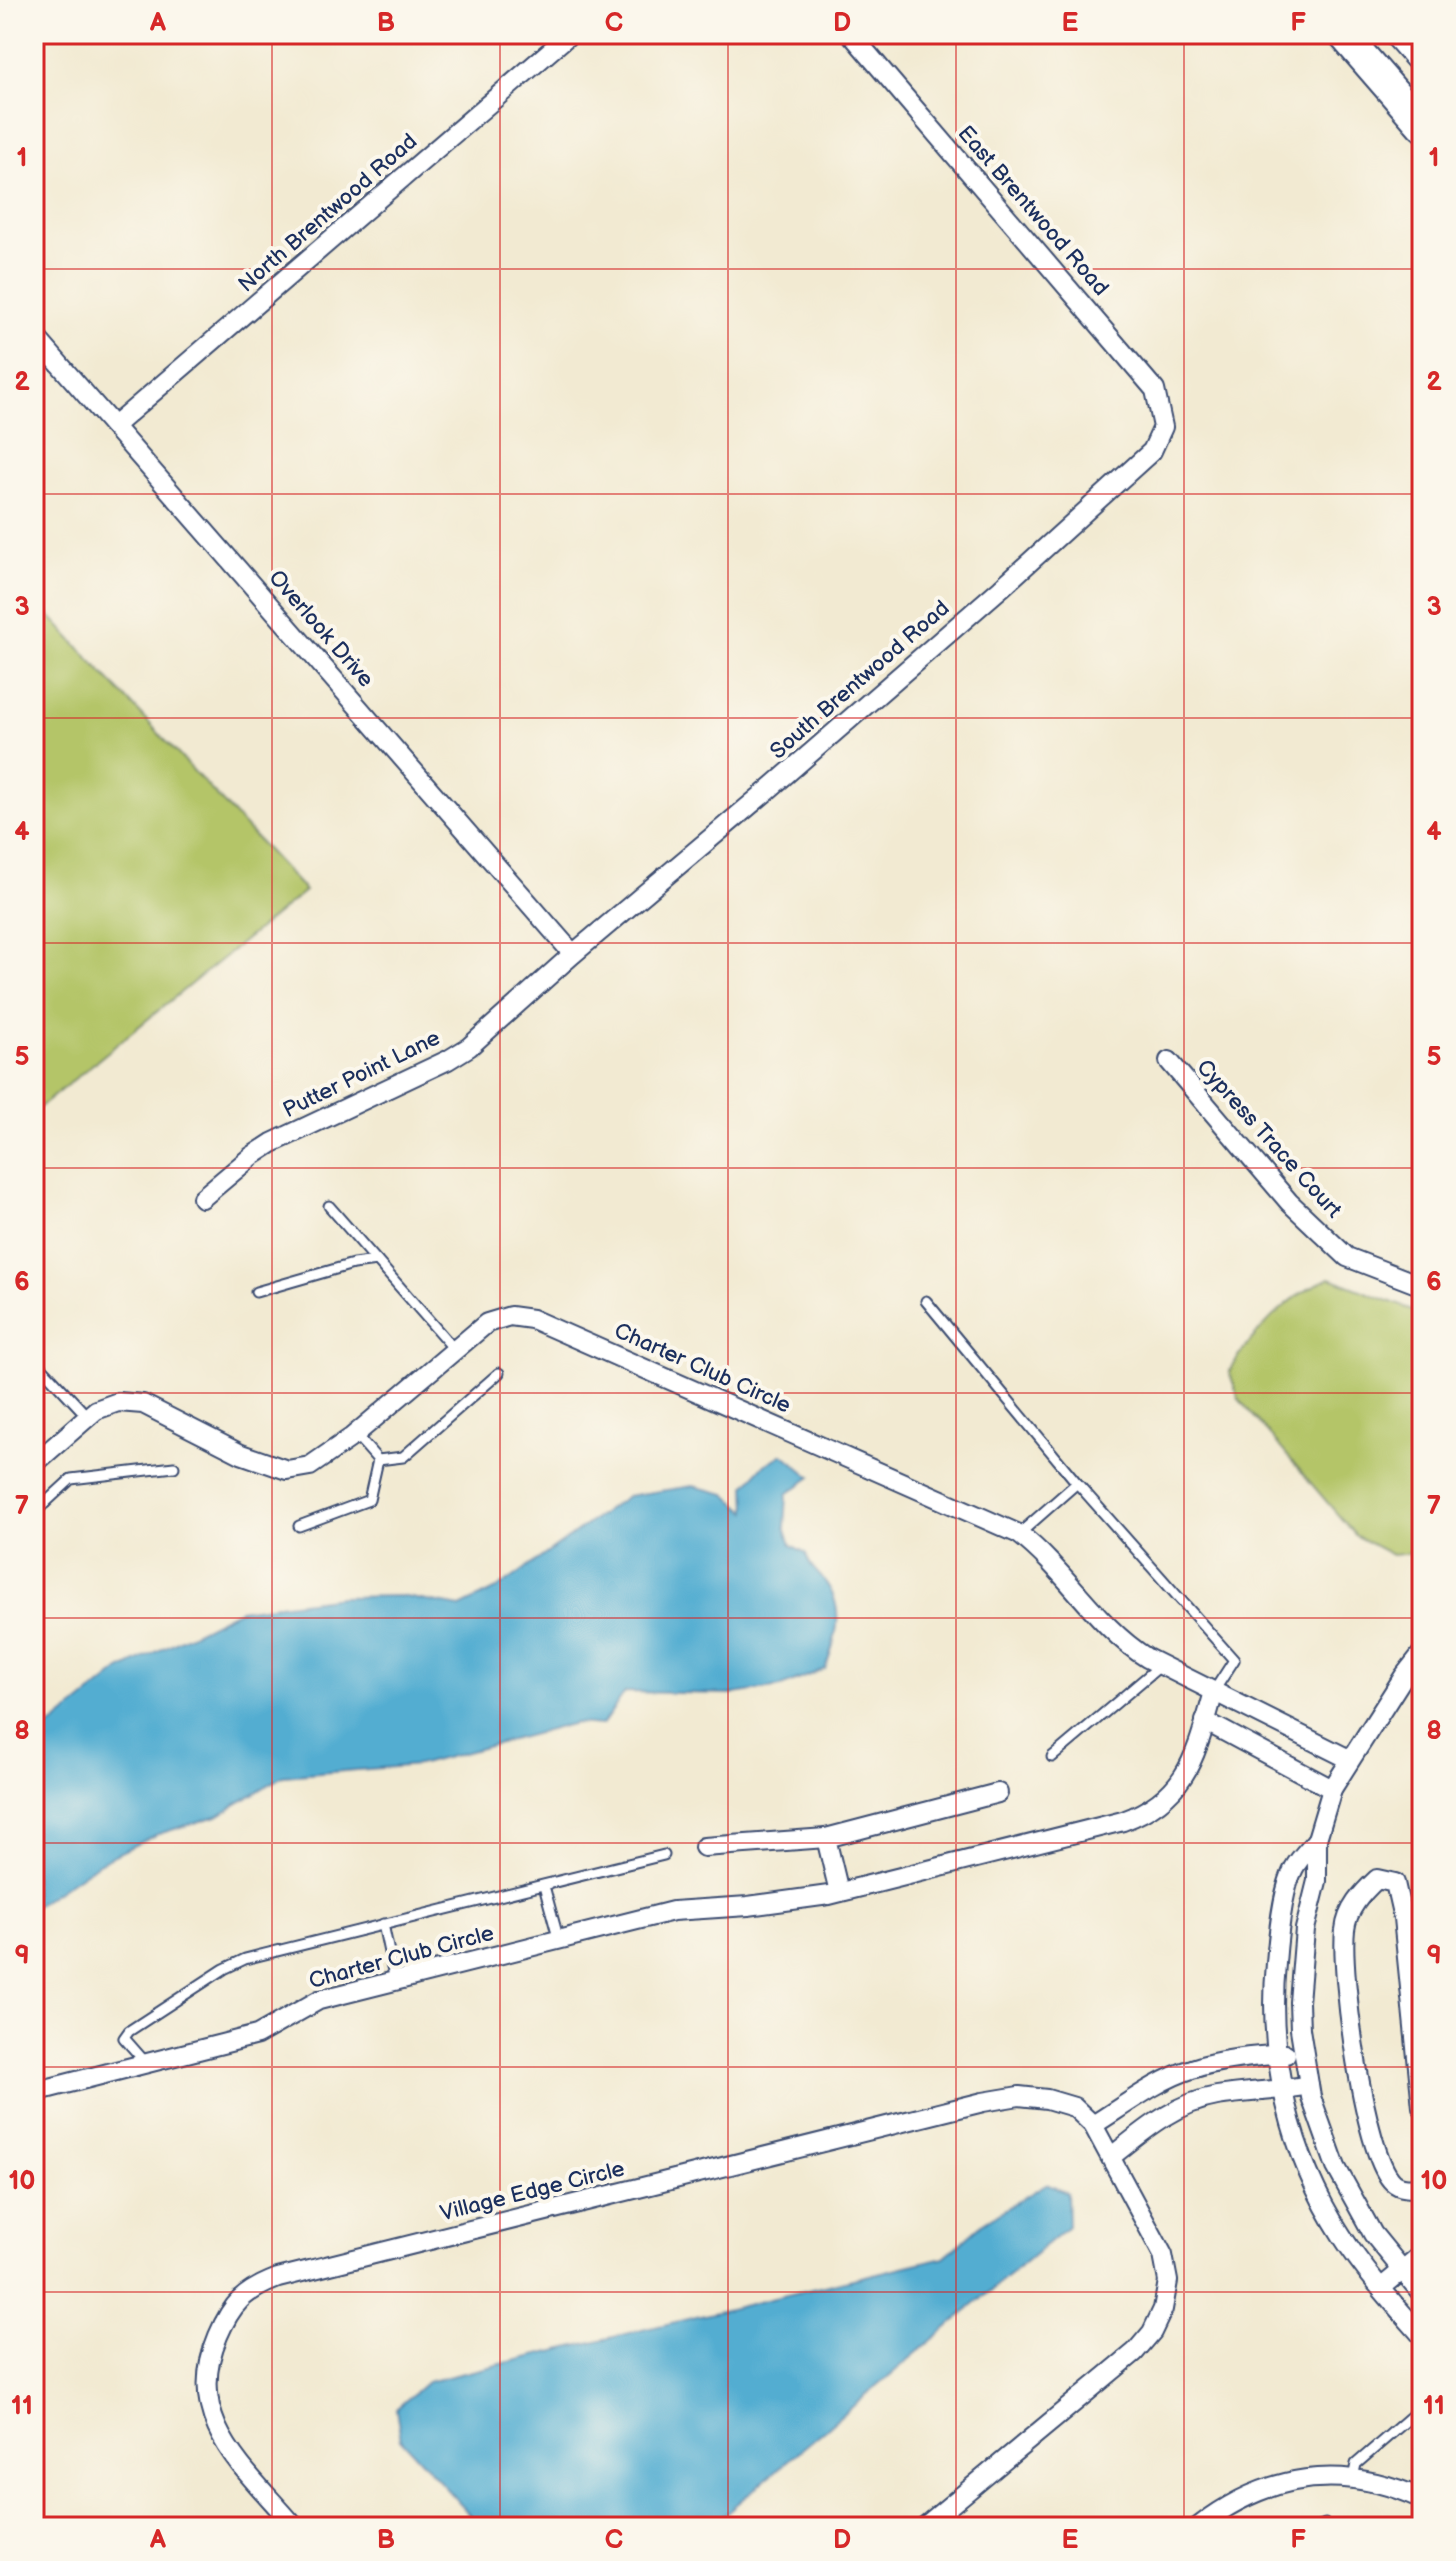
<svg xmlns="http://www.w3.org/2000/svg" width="1456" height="2561" viewBox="0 0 1456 2561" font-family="'Balsamiq Sans',sans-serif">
	<rect width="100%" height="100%" fill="#fbf7ec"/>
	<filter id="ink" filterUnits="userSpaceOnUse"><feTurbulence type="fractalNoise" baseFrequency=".0125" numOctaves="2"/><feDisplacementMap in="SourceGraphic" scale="16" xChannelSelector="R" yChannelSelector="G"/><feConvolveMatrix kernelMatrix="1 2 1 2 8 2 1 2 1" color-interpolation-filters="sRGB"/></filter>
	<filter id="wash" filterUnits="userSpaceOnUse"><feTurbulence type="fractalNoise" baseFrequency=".006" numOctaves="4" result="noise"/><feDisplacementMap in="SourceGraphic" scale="32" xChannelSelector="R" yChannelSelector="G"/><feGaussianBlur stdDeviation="1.8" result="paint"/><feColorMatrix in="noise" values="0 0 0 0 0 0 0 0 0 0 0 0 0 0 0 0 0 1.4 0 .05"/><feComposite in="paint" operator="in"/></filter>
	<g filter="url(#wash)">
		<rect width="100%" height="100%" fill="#f2ead2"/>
		<!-- green -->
		<g fill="#b4c568" stroke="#687a63" stroke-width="2">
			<path d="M34 599 305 891 34 1112Z"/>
			<path d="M1330 1278 1422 1314V1552L1392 1555 1356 1536 1239 1399 1229 1371C1253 1333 1288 1295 1330 1278Z"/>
		</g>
		<!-- water -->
		<g fill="#53add1" stroke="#376e98" stroke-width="2">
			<path d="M783 1454 811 1477 787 1494 785 1527 791 1545 806 1553C807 1563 816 1571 823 1579 847 1608 836 1638 825 1669L781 1687 734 1694 625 1692 602 1725 575 1723 418 1765 283 1776 217 1816 155 1835 100 1862 34 1907V1735L55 1723 120 1670 239 1610 340 1597 400 1596 460 1607 497 1589 627 1496 693 1486 726 1494 747 1512 746 1485 763 1466Z"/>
			<path d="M1046 2184 1067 2193 1068 2226 709 2527H481L401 2439 396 2409 427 2382 944 2257 983 2223Z"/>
		</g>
	</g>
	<g filter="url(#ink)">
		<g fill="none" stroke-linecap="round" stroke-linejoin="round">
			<defs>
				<g id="lane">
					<path d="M329 1206 454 1349"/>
					<path d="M256 1292 353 1264 377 1261"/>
					<path d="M926 1301 1077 1483 1019 1534"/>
					<path d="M34 1359 88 1417"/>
					<path d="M355 1434 378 1460 403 1457 499 1373"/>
					<path d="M1077 1483 1234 1660 1214 1691"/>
					<path d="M34 1492 45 1503 34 1513"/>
					<path d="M45 1503 71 1479 174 1467"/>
					<path d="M299 1526 369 1500 378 1460"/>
					<path d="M1052 1757 1161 1665"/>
					<path d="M544 1886 559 1941"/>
					<path d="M383 1924 395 1981"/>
					<path d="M146 2063 124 2038 129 2031 224 1969 245 1959 664 1855"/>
					<path d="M1353 2478 1356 2464 1422 2407"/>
					<path d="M1318 2527 1325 2524 1328 2527"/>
				</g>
				<g id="street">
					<path d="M34 335 573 954"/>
					<path d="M114 426 570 34"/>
					<path d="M1169 1061 1289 1202 1347 1257 1422 1286"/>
					<path d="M202 1198 252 1156 272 1143 448 1060 469 1047 573 954 768 790 1001 588 1152 451 1163 427 1155 390 851 34"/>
					<path d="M34 1464 96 1410 118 1402 143 1404 241 1454 287 1470 310 1466 352 1437 487 1323 510 1316 532 1319 1019 1534C1067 1571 1096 1626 1147 1658L1349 1759"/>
					<path d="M1422 1653 1404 1676 1332 1789 1317 1839V1881L1305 1929 1299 2002 1300 2029 1311 2097 1336 2167 1373 2234 1422 2294"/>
					<path d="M1205 1721 1332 1789"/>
					<path d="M1317 1839C1310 1848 1300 1857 1294 1868 1282 1890 1278 1937 1276 1963 1267 2057 1290 2156 1342 2236 1365 2272 1394 2304 1422 2336"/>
					<path d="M704 1847 826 1838"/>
					<path d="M839 1892 826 1838 998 1793"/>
					<path d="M34 2092 257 2035 319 2000 673 1911 748 1906 829 1895 1123 1821C1189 1797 1196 1753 1214 1692"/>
					<path d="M1422 2107 1403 1918 1395 1883 1377 1879C1362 1893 1347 1909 1345 1930 1340 1972 1364 2155 1393 2182 1400 2189 1412 2188 1422 2187"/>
					<path d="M1093 2125C1124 2106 1157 2080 1192 2069 1221 2059 1256 2056 1286 2054"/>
					<path d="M1111 2157C1142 2132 1175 2103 1217 2096 1248 2091 1279 2091 1309 2085"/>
					<path d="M1381 2288 1422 2254"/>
					<path d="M295 2527C245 2468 182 2421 218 2336 232 2303 244 2291 278 2278L983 2102 1019 2096 1047 2099 1074 2107 1093 2125 1163 2255 1168 2281 1163 2309 1152 2332 1135 2352 924 2527"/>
					<path d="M1198 2527C1266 2474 1342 2462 1422 2499"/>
				</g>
				<g id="primary">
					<path d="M1343 34 1422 125"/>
					<path d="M1400 34 1422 59"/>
				</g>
			</defs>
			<!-- lane casing -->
			<use href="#lane" stroke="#3b4b6f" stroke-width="13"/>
			<!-- street casing -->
			<use href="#street" stroke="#3b4b6f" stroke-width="22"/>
			<!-- primary casing -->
			<use href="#primary" stroke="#3b4b6f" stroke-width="34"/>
			<!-- lane -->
			<use href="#lane" stroke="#fff" stroke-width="9"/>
			<!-- street -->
			<use href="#street" stroke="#fff" stroke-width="18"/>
			<!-- primary -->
			<use href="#primary" stroke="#fff" stroke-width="30"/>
		</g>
	</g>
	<!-- grid -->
	<path fill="none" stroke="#d62828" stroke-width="2" stroke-opacity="0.55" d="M272 34V2527M500 34V2527M728 34V2527M956 34V2527M1184 34V2527M34 269H1422M34 494H1422M34 718H1422M34 943H1422M34 1168H1422M34 1393H1422M34 1618H1422M34 1843H1422M34 2067H1422M34 2292H1422"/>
	<g text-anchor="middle" stroke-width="8" stroke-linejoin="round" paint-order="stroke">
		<!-- street labels -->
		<g font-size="22" fill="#1b2f5e" stroke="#fbf7ec">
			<text transform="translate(1034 210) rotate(49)" y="8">East Brentwood Road</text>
			<text transform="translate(327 212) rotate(-41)" y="8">North Brentwood Road</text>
			<text transform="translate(322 628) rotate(49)" y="8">Overlook Drive</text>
			<text transform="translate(859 679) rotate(-41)" y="8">South Brentwood Road</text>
			<text transform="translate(361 1073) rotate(-26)" y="8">Putter Point Lane</text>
			<text transform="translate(1270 1138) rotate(48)" y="8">Cypress Trace Court</text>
			<text transform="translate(703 1367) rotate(24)" y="8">Charter Club Circle</text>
			<text transform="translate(401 1956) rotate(-15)" y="8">Charter Club Circle</text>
			<text transform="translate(532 2190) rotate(-14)" y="8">Village Edge Circle</text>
		</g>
	</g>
	<!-- margin -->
	<rect width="1456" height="2561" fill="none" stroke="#fbf7ec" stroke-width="88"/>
	<rect x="44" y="44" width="1368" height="2473" fill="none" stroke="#d62828" stroke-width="3"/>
	<g font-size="26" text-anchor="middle" font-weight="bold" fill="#d62828">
		<text x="158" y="31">A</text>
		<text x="386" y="31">B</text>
		<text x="614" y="31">C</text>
		<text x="842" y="31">D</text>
		<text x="1070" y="31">E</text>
		<text x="1298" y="31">F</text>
		<text x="22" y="166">1</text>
		<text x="1434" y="166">1</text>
		<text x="22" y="390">2</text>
		<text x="1434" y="390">2</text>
		<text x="22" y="615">3</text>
		<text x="1434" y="615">3</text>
		<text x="22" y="840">4</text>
		<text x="1434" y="840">4</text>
		<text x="22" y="1065">5</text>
		<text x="1434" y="1065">5</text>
		<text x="22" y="1290">6</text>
		<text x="1434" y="1290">6</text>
		<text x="22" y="1514">7</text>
		<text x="1434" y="1514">7</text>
		<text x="22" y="1739">8</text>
		<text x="1434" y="1739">8</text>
		<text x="22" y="1964">9</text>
		<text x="1434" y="1964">9</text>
		<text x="22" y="2189">10</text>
		<text x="1434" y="2189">10</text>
		<text x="22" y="2414">11</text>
		<text x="1434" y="2414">11</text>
		<text x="158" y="2548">A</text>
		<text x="386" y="2548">B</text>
		<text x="614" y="2548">C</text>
		<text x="842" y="2548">D</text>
		<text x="1070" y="2548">E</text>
		<text x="1298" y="2548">F</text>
	</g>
</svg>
